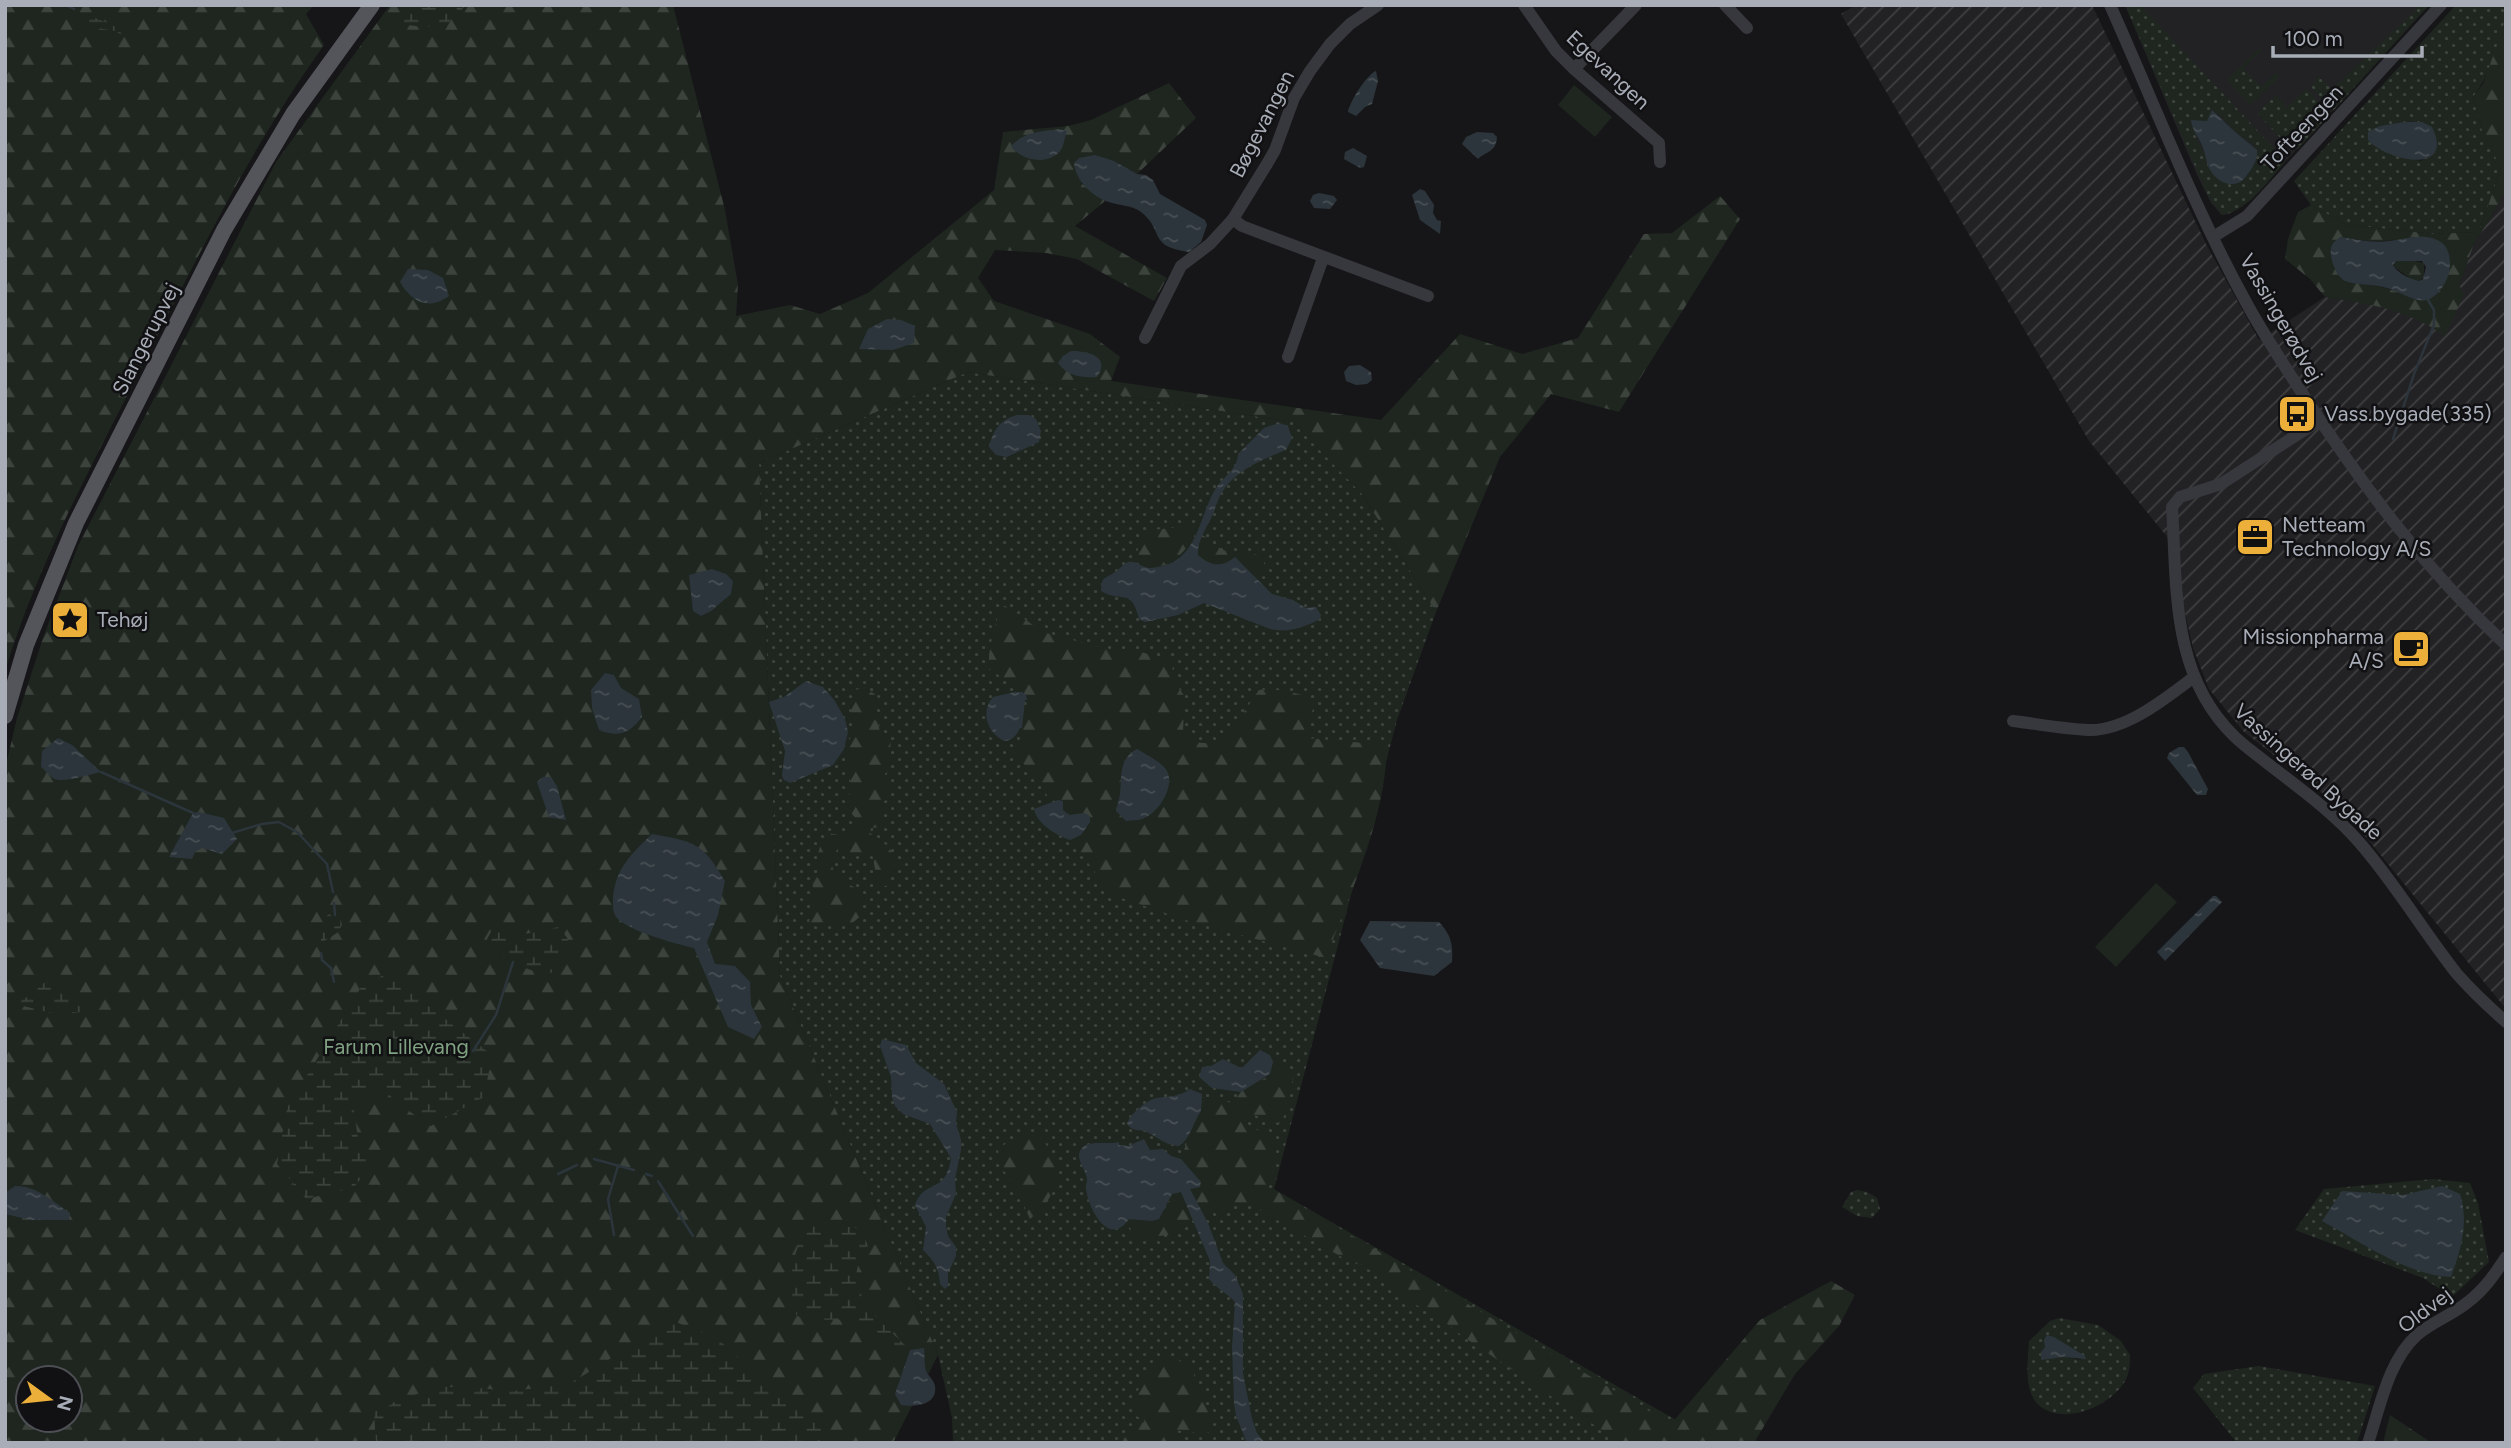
<svg xmlns="http://www.w3.org/2000/svg" width="2511" height="1448" viewBox="0 0 2511 1448" font-family="Figtree,sans-serif">
	<defs>
		<pattern id="industrial-furrows" width="10" height="10" patternUnits="userSpaceOnUse" patternTransform="scale(1.75)"><rect width="10" height="10" fill="#222225"/><path d="M-1 1l2-2M0 10L10 0M9 11l2-2" fill="none" stroke="#3f3f42"/></pattern>
		<pattern id="grass-dots" width="8" height="8" patternUnits="userSpaceOnUse" patternTransform="scale(1.75)"><rect width="8" height="8" fill="#1e261f"/><path d="M2 2h.1M6 6h.1" fill="none" stroke="#3c433d" stroke-width="1.8" stroke-linecap="round"/></pattern>
		<pattern id="forest-firs" width="22" height="20" patternUnits="userSpaceOnUse" patternTransform="scale(1.75)"><rect width="22" height="20" fill="#1e261f"/><path d="M5 1l3.5 6h-7zM16 11l3.5 6h-7z" fill="#3c433d"/></pattern>
		<pattern id="wetland-marsh" width="20" height="14" patternUnits="userSpaceOnUse" patternTransform="scale(1.75)"><rect width="20" height="14" fill="#1e261f"/><path d="M1 5h8M5 5V1M11 12h8M15 12V8" fill="none" stroke="#3c433d"/></pattern>
		<pattern id="water-ripples" width="26" height="14" patternUnits="userSpaceOnUse" patternTransform="scale(1.75)"><rect width="26" height="14" fill="#2c353b"/><path d="M2 4q2-2 4 0t4 0M15 11q2-2 4 0t4 0" fill="none" stroke="#485055"/></pattern>
	</defs>
	<rect width="100%" height="100%" fill="#161618"/>
	<!-- built -->
	<path fill="#222225" d="M2125 5H2429L2252 198 2230 214 2222 215 2211 203 2197 175Z"/>
	<!-- industrial -->
	<path fill="url(#industrial-furrows)" d="M1856 5H2092L2206 244 2259 340 2325 297 2381 305 2427 323 2459 285 2474 244 2506 191V1009L2344 810 2244 732 2209 689 2193 648 2168 538 2089 441 1841 14Z"/>
	<!-- grass -->
	<g fill="url(#grass-dots)" fill-rule="evenodd">
		<path d="M2125 5H2140L2284 159 2285 162C2268 181 2249 210 2222 215L2208 196ZM2212 111 2219 114 2234 131 2254 145 2256 161C2250 172 2244 184 2231 185 2215 167 2194 145 2192 120L2207 121Z"/>
		<path d="M2421 5H2429L2333 111 2310 86 2319 77 2332 89Z"/>
		<path d="M2456 5H2506C2506 31 2489 77 2473 97L2482 130 2501 168 2479 232 2434 234 2347 225 2311 205 2294 181ZM2403 122C2424 121 2438 125 2435 149L2421 161 2391 154 2368 140 2380 126Z"/>
		<path d="M2260 48 2262 50 2243 68 2261 87 2276 73 2280 77 2250 105 2227 80Z"/>
		<path d="M2307 89 2330 114 2298 149 2287 145 2257 113 2276 95 2287 107Z"/>
		<path d="M968 372 1293 422 1362 494 1436 612 1397 720 1274 1189 1716 1443H953L952 1418 938 1355 780 976 759 463Z"/>
		<path d="M2433 1179 2470 1183 2478 1203 2489 1262 2452 1297 2423 1278 2295 1230 2324 1189Z"/>
		<path d="M1857 1190 1867 1192 1877 1198 1880 1209 1872 1218 1857 1216 1842 1207 1851 1192Z"/>
		<path d="M2059 1318 2098 1325 2121 1341 2130 1355C2130 1362 2130 1370 2127 1377 2115 1406 2058 1430 2035 1401 2024 1385 2028 1359 2029 1341L2050 1321ZM2054 1337 2081 1360 2041 1352Z"/>
		<path d="M2259 1366 2375 1386 2357 1443H2237L2193 1388 2204 1374Z"/>
	</g>
	<!-- forest -->
	<g fill="url(#forest-firs)" fill-rule="evenodd">
		<path d="M5 5H314L306 14 324 45C252 145 198 256 142 367 91 466 38 564 5 671Z"/>
		<path d="M390 5H673L725 210 738 285 736 316 790 305 820 314 868 293 994 190 1003 132 1068 126 1091 120 1169 83 1196 118 1137 174 1114 161 1081 183 1105 201 1075 226 1167 278 1154 301 1077 259 1046 253 995 250 978 278 994 301 1090 334 1120 357 1111 381 1381 420 1460 334 1522 354 1578 338 1644 234 1672 233 1720 196 1740 219 1619 412 1551 394 1500 457 1436 612 1362 494 1293 422 968 372 759 463 780 976 938 1355 893 1443H5V769L17 718 43 638 78 546 276 162ZM28 1378H70V1420H28Z"/>
		<path d="M2506 20V191L2474 244 2459 285 2464 294 2445 336C2407 309 2370 304 2325 297L2310 279 2285 259 2288 239 2298 212 2311 205 2347 225 2434 234 2479 232 2501 168 2482 130 2473 97 2483 84ZM2341 237C2367 243 2390 242 2415 237L2439 291 2419 299 2386 288 2342 279C2331 268 2333 256 2335 242Z"/>
		<path d="M2409 260 2424 263V277L2419 281 2411 279 2393 266 2396 261Z"/>
		<path d="M1187 526 1197 530C1186 554 1163 578 1136 562L1139 541 1153 530Z"/>
		<path d="M1202 535 1211 540 1212 546 1216 545 1223 550 1233 553 1248 552 1257 555C1263 559 1269 569 1265 576L1255 577 1240 560 1233 558C1221 569 1211 564 1199 557L1197 547Z"/>
		<path d="M1001 603 1043 632 1110 650 1141 652 1173 662 1172 678 1185 697 1183 730C1190 746 1209 743 1225 744L1228 735 1259 690C1280 689 1296 692 1315 700 1313 713 1307 727 1307 738L1387 745C1386 817 1351 891 1326 958L1185 920 1107 893 1093 869 1072 843V839L1081 835 1072 816 1055 800 1051 802 1039 782 1015 754 1021 736 1022 713H1025L1027 701 1021 690 988 668 990 647ZM1136 749 1166 769 1151 814 1137 820 1126 821 1116 811C1117 805 1119 800 1120 794 1122 776 1118 759 1136 749Z"/>
		<path d="M860 688C870 691 878 693 881 704L874 709 881 716 879 728 881 734 889 737 891 741C888 758 897 759 885 774L890 792 889 799 882 802 884 820 881 827 871 828 870 833C896 850 900 857 887 886L878 885 872 853 858 856 842 853 844 846 840 844C838 850 834 853 832 858 826 875 858 887 867 897L863 901V914L850 925 840 923 832 925 828 923C822 927 813 929 809 921L813 912 810 911V899L815 898 812 882 818 871 817 858 821 843 829 833 843 836 853 833 858 821 845 806C849 794 857 784 845 773V754L853 729 850 715 854 701V691Z"/>
		<path d="M1273 1062 1294 1075 1282 1124 1248 1113 1244 1124 1279 1140C1274 1156 1274 1172 1268 1188L1278 1192 1671 1424 1760 1320 1831 1281 1855 1295 1839 1326 1795 1374 1754 1443H1623L1580 1416 1461 1335 1430 1310 1413 1304 1397 1288 1362 1265 1352 1263 1253 1206H1230L1204 1217 1189 1189H1195L1201 1182 1181 1159 1195 1118 1200 1114 1202 1097 1233 1103 1241 1092 1265 1078Z"/>
		<path d="M1018 1135H1040C1045 1143 1051 1152 1055 1160 1063 1182 1047 1207 1030 1219L1017 1190 1000 1165 998 1149Z"/>
		<path d="M1181 1191 1192 1222 1168 1235 1133 1239 1128 1219 1156 1220 1162 1215 1172 1194Z"/>
		<path d="M1167 1354 1191 1367 1215 1430 1204 1434 1174 1430 1179 1443H1119L1117 1440 1145 1421 1135 1415 1134 1398 1154 1360Z"/>
		<path d="M2390 1415 2432 1443H2383Z"/>
	</g>
	<!-- wetland -->
	<g fill="url(#wetland-marsh)">
		<path d="M413 5H466L446 26 422 27 402 24 399 18Z"/>
		<path d="M90 16 113 25 130 36 125 37 115 31 86 26 83 20Z"/>
		<path d="M329 914 340 918 342 925 337 933 321 943C321 932 320 921 329 914Z"/>
		<path d="M559 927 568 939C566 954 560 964 549 975 530 972 494 957 487 939L492 930 502 928 520 935Z"/>
		<path d="M387 974 492 1055 484 1097 431 1126 403 1107 372 1080 354 1111 359 1145 372 1166 353 1188 306 1199 277 1164 287 1108 363 984Z"/>
		<path d="M50 982 81 993 89 1003 87 1011 60 1015 19 1005 23 998 34 996 40 984Z"/>
		<path d="M822 1222 861 1229 868 1246 862 1251C860 1259 856 1270 856 1278 857 1303 894 1334 910 1350L906 1364C899 1356 876 1328 868 1324 850 1315 820 1324 797 1316 786 1287 790 1234 822 1222Z"/>
		<path d="M666 1318 718 1339 778 1394 829 1431 815 1443H376L374 1412 433 1387H465L513 1391 569 1384 607 1361Z"/>
	</g>
	<!-- garden -->
	<g fill="#1e261f">
		<path d="M1574 85 1612 117 1595 137 1558 105Z"/>
		<path d="M2156 883 2177 902 2116 967 2095 947Z"/>
	</g>
	<!-- water -->
	<g fill="url(#water-ripples)" fill-rule="evenodd">
		<path d="M1376 71 1378 81 1372 104 1365 107 1356 116 1348 112C1349 103 1367 74 1376 71Z"/>
		<path d="M2212 110 2234 131 2257 150C2258 160 2253 167 2247 175 2236 192 2215 183 2208 166 2206 160 2205 152 2202 145 2198 136 2192 130 2191 120L2207 121Z"/>
		<path d="M2403 122H2422L2432 127C2456 176 2386 161 2368 140V132L2380 126Z"/>
		<path d="M1059 129 1067 131C1065 136 1064 144 1062 148 1051 167 1021 161 1011 146 1026 131 1039 132 1059 129Z"/>
		<path d="M1477 132 1493 133 1497 137C1496 152 1487 151 1478 159L1462 144 1466 137Z"/>
		<path d="M1353 148 1367 156 1364 167 1360 168 1344 159 1345 152Z"/>
		<path d="M1095 155 1114 161 1137 174 1146 175 1153 180 1160 194 1205 220 1207 225 1201 242 1189 252C1147 246 1165 231 1141 212 1132 205 1120 206 1109 202 1092 197 1076 181 1074 163L1079 158Z"/>
		<path d="M1420 189 1425 191 1434 205 1433 213 1437 220 1441 221 1440 234 1420 220 1412 195Z"/>
		<path d="M1319 193 1334 196 1337 200 1330 209 1314 208 1310 201 1313 195Z"/>
		<path d="M2341 237C2357 240 2373 243 2389 241 2406 239 2431 230 2445 246 2451 254 2451 267 2448 276 2445 285 2437 297 2427 300 2416 303 2398 291 2387 288 2374 284 2355 285 2345 281 2336 277 2329 257 2331 248 2332 243 2337 239 2341 237ZM2396 261H2422L2426 267 2423 279 2419 281C2410 279 2397 273 2393 265Z"/>
		<path d="M408 269 428 270 443 278 449 296C428 311 412 302 400 282Z"/>
		<path d="M887 319 901 320 915 326 914 343 893 350 859 349 868 329Z"/>
		<path d="M1071 351C1089 351 1111 357 1097 377 1082 378 1067 376 1058 363L1063 356Z"/>
		<path d="M1360 365 1371 372 1372 380 1367 384 1356 385 1346 381 1344 372 1349 366Z"/>
		<path d="M1017 415H1029L1036 419 1041 431 1039 442 1007 457 996 455 989 447C993 430 1000 420 1017 415Z"/>
		<path d="M1279 423 1288 426 1292 438 1286 450C1258 461 1228 473 1217 503 1215 507 1215 511 1213 514 1207 528 1197 540 1198 555 1210 566 1222 568 1235 557L1272 594 1293 600 1306 608 1316 607 1321 615 1320 619C1303 628 1288 633 1270 629L1204 603 1178 615 1145 622 1139 619C1131 586 1122 604 1101 591 1102 575 1104 580 1115 572 1120 569 1123 564 1128 562 1136 560 1141 567 1149 568 1156 568 1169 565 1175 561 1200 546 1202 507 1218 485 1227 474 1237 469 1238 454L1264 428Z"/>
		<path d="M712 569 726 574 733 581 731 594 711 611 701 616 693 611 689 575Z"/>
		<path d="M605 673 614 675 621 688 639 699 642 717C630 733 619 738 599 730L592 708 591 690Z"/>
		<path d="M806 681 823 687 835 701 845 719 848 732 844 749 833 765 790 783 784 780 782 776 785 751 769 702 784 697Z"/>
		<path d="M1015 692H1022L1026 695 1027 700H1025L1022 728H1020C1017 735 1012 741 1004 741 987 732 980 712 993 697Z"/>
		<path d="M58 738 72 745 101 772C90 774 65 783 55 779 50 777 45 770 41 767L42 751Z"/>
		<path d="M2179 747H2184L2188 752 2208 789 2206 795H2197L2167 758 2169 753Z"/>
		<path d="M1137 749C1145 754 1158 760 1165 768 1177 782 1161 809 1148 816 1141 821 1133 820 1126 821L1116 811C1117 806 1119 800 1120 794 1122 777 1118 759 1137 749Z"/>
		<path d="M543 777H550L557 786 566 820 549 817 537 782Z"/>
		<path d="M1058 800 1063 801V810L1069 815 1085 813 1090 816V822L1081 835 1070 840C1056 835 1037 824 1034 809Z"/>
		<path d="M199 812 224 818 237 839 222 854 202 848 195 852 192 859 169 857 193 813Z"/>
		<path d="M652 834C695 842 702 842 725 881L718 915 707 942 715 964 735 966 750 982 751 1005 762 1027 754 1039 728 1027 694 948C676 944 629 931 617 918 612 912 613 905 613 898 615 869 632 853 652 834Z"/>
		<path d="M2213 896H2216L2222 902 2165 961 2157 952Z"/>
		<path d="M1370 921 1439 922C1451 935 1453 944 1452 962L1434 976 1380 968 1360 940Z"/>
		<path d="M882 1039 906 1045 916 1063 944 1084 957 1112 956 1123 961 1140V1150L955 1179 956 1194 946 1217V1226L948 1236 956 1247V1256L948 1273V1286L945 1289 940 1284C939 1268 934 1261 923 1250L926 1227 915 1205C925 1178 946 1195 951 1158L930 1124 903 1114 895 1106 892 1097 891 1077 880 1046Z"/>
		<path d="M1260 1050 1270 1055 1273 1062 1270 1074 1241 1092 1212 1088 1199 1077 1202 1067 1211 1066 1223 1059 1239 1067H1243Z"/>
		<path d="M1190 1089 1202 1094 1201 1111C1193 1122 1191 1138 1179 1146 1165 1145 1159 1138 1147 1132 1139 1129 1133 1132 1127 1124 1130 1114 1146 1100 1157 1098 1171 1096 1179 1097 1190 1089Z"/>
		<path d="M1144 1139 1150 1150 1163 1149 1171 1156 1181 1159 1201 1182 1200 1187 1190 1189 1208 1223 1223 1263 1235 1275 1243 1294V1373L1252 1419 1257 1433 1265 1443H1247L1236 1416 1234 1402 1232 1347 1235 1302C1227 1293 1217 1289 1209 1279L1210 1261 1181 1192 1172 1194 1159 1219 1152 1221 1129 1219C1109 1248 1089 1210 1086 1189 1085 1186 1087 1183 1087 1180 1087 1170 1073 1158 1082 1148 1089 1140 1109 1145 1119 1142V1145L1128 1146Z"/>
		<path d="M15 1186C35 1185 54 1202 70 1213L69 1220H31L5 1214V1193Z"/>
		<path d="M2442 1186 2460 1194C2469 1223 2461 1249 2451 1277 2409 1276 2359 1241 2322 1221L2342 1191 2403 1195Z"/>
		<path d="M2047 1335 2054 1337 2085 1356 2086 1359 2063 1357 2041 1360V1352L2045 1347 2044 1340Z"/>
		<path d="M924 1348C925 1355 924 1365 926 1371 929 1377 934 1380 935 1386 938 1406 913 1407 901 1405L895 1394 910 1350Z"/>
	</g>
	<g fill="none" stroke-linecap="round" stroke-linejoin="round">
		<!-- stream -->
		<g stroke="#2c353b" stroke-width="2.5">
			<path d="M66 5 74 9"/>
			<path d="M2393 439 2414 374 2434 325V310L2428 300"/>
			<path d="M101 772 193 813"/>
			<path d="M232 833 262 824 279 822 297 832 327 864 333 892"/>
			<path d="M334 903 335 915"/>
			<path d="M321 953 322 960 331 968 334 982"/>
			<path d="M473 1051 496 1015 513 962"/>
			<path d="M594 1159 634 1170"/>
			<path d="M558 1174 577 1165"/>
			<path d="M646 1174 652 1176"/>
			<path d="M658 1181 693 1236"/>
			<path d="M614 1235 608 1199 618 1166"/>
		</g>
		<!-- minor -->
		<g stroke="#37383d" stroke-width="12">
			<path d="M1524 5 1556 51 1574 69 1659 143 1660 162"/>
			<path d="M1725 5 1747 28"/>
			<path d="M2110 5C2155 105 2194 208 2247 304 2265 337 2286 368 2306 399 2365 489 2427 571 2506 645"/>
			<path d="M1574 69 1636 5"/>
			<path d="M1233 219 1242 226 1428 296"/>
			<path d="M2213 237 2247 216 2441 5"/>
			<path d="M1145 338 1181 266 1210 244 1233 219 1267 164 1275 150 1294 98 1310 71 1330 44 1350 24 1378 5"/>
			<path d="M1288 357 1323 258"/>
			<path d="M2320 420 2221 484 2180 497 2172 507C2177 588 2171 675 2234 736 2244 746 2256 754 2267 763 2298 787 2333 812 2359 842 2395 883 2423 931 2457 974 2472 991 2489 1007 2506 1022"/>
			<path d="M2013 721C2038 724 2064 729 2089 730 2126 731 2166 698 2194 677"/>
			<path d="M2368 1443C2380 1408 2388 1361 2417 1335 2432 1322 2452 1315 2468 1302 2484 1290 2495 1274 2506 1257"/>
		</g>
		<!-- major -->
		<path stroke="#53555b" stroke-width="16" d="M5 716 26 645 76 523 224 230 293 114 372 5"/>
	</g>
	<!-- icons -->
	<defs>
		<symbol id="bus-square" viewBox="-11 -11 22 22"><rect x="-9" y="-9" width="18" height="18" rx="4" fill="#ecaf39" stroke="#111113"/><path d="M-5-6H5V4H4V6H2V4H-2V6H-4V4H-5ZM-3.5-4V0h7V-4ZM-3.5 1.2v1.5H-2V1.2ZM2 1.2v1.5H3.5V1.2Z" fill="#111"/></symbol>
		<symbol id="office-square" viewBox="-11 -11 22 22"><rect x="-9" y="-9" width="18" height="18" rx="4" fill="#ecaf39" stroke="#111113"/><path d="M-6-3h4V-5.5h4V-3h4V5H-6ZM-1-4.5V-3h2v-1.5ZM-6 0V1H6V0Z" fill="#111"/></symbol>
		<symbol id="sight-square" viewBox="-11 -11 22 22"><rect x="-9" y="-9" width="18" height="18" rx="4" fill="#ecaf39" stroke="#111113"/><path d="M0-6L1.8-2.2L6-1.7L2.9 1.2L3.7 5.4L0 3.3L-3.7 5.4L-2.9 1.2L-6-1.7L-1.8-2.2Z" fill="#111"/></symbol>
		<symbol id="cafe-square" viewBox="-11 -11 22 22"><rect x="-9" y="-9" width="18" height="18" rx="4" fill="#ecaf39" stroke="#111113"/><path d="M-5.5-4.5H6V0H3Q3 3.5 0 3.5H-2.5Q-5.5 3.5-5.5 0ZM3-3.2v2h1.7v-2ZM-6 4.5H4V6H-6Z" fill="#111"/></symbol>
	</defs>
	<g fill-rule="evenodd">
		<use href="#bus-square" x="2275" y="392" width="44" height="44"/>
		<use href="#office-square" x="2233" y="515" width="44" height="44"/>
		<use href="#sight-square" x="48" y="598" width="44" height="44"/>
		<use href="#cafe-square" x="2389" y="627" width="44" height="44"/>
	</g>
	<g text-anchor="middle" stroke-width="5" stroke-linejoin="round" paint-order="stroke">
		<!-- street labels -->
		<g font-size="21" fill="#a8adb7" stroke="#111113">
			<text transform="translate(1608 70) rotate(43)" y="7">Egevangen</text>
			<text transform="translate(1262 124) rotate(-63)" y="7">Bøgevangen</text>
			<text transform="translate(2302 128) rotate(-47)" y="7">Tofteengen</text>
			<text transform="translate(2281 318) rotate(60)" y="7">Vassingerødvej</text>
			<text transform="translate(146 339) rotate(-63)" y="7">Slangerupvej</text>
			<text transform="translate(2308 772) rotate(42)" y="7">Vassingerød Bygade</text>
			<text transform="translate(2425 1310) rotate(-37)" y="7">Oldvej</text>
		</g>
		<!-- poi labels -->
		<g font-size="21" fill="#a8adb7" stroke="#111113" text-anchor="start">
			<text x="2324" y="421">Vass.bygade(335)</text>
			<text x="2282" y="532">Netteam<tspan x="2282" dy="24">Technology A/S</tspan></text>
			<text x="97" y="627">Tehøj</text>
			<text x="2384" y="644" text-anchor="end">Missionpharma<tspan x="2384" dy="24">A/S</tspan></text>
		</g>
		<!-- park labels -->
		<g font-size="21" fill="#80a282" stroke="#111113">
			<text x="396" y="1054">Farum Lillevang</text>
		</g>
	</g>
	<!-- border -->
	<rect width="2511" height="1448" fill="none" stroke="#a8adb7" stroke-width="14"/>
	<!-- north arrow -->
	<g transform="translate(49 1399) rotate(105)"><circle r="33" fill="#111113" stroke="#4d4f55" stroke-width="2"/>
	<path d="M0-5L12 26L0 18L-12 26Z" fill="#ecaf39"/>
	<text y="-10" font-size="19" font-weight="bold" text-anchor="middle" fill="#a8adb7">N</text>
	</g>
	<!-- scale -->
	<path d="M2273 46v10h149v-10" fill="none" stroke="#a8adb7" stroke-width="3.5"/>
	<text x="2284" y="46" font-size="21" fill="#a8adb7" stroke="#111113" stroke-width="5" paint-order="stroke">100 m</text>
</svg>
